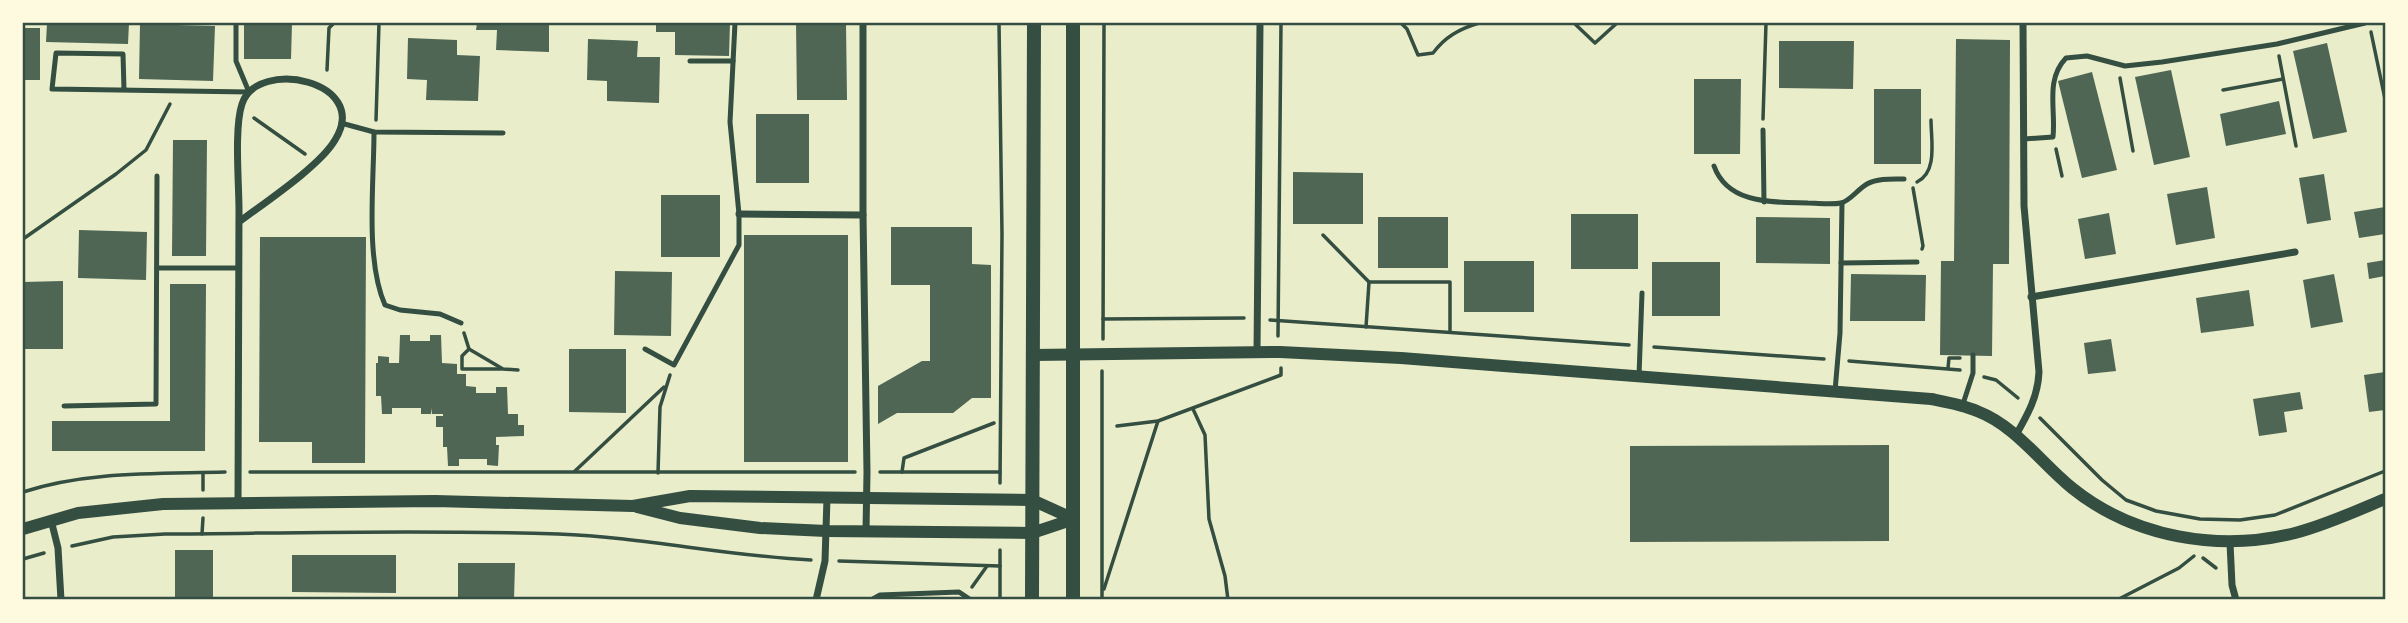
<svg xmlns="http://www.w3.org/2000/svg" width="2408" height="623" viewBox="0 0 2408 623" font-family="Figtree,sans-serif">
	<rect width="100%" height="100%" fill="#e9edc9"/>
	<!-- building -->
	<g fill="#4f6655">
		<path d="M47 23H129L128 44 46 42Z"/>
		<path d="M244 23H292L291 59H244Z"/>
		<path d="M477 23H549V52L496 50 497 30H476Z"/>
		<path d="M656 23H730L729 56 675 55V32H656Z"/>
		<path d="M796 23H846L847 100H797Z"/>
		<path d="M140 24 215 26 213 81 139 79Z"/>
		<rect x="23" y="28" width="17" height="52"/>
		<path d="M408 38 457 40V55L480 56 478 101 426 100 427 80 407 79Z"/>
		<path d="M588 39 638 41 637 57H660L659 103 607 101V81L587 80Z"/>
		<path d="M1956 39 2010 40 2009 264H1993L1992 356 1940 355 1941 261H1954Z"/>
		<path d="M1779 41H1854L1853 89 1779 88Z"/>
		<path d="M2327 43 2347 132 2313 139 2293 51Z"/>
		<path d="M2171 70 2190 157 2154 165 2135 77Z"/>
		<path d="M2092 72 2117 170 2082 178 2058 81Z"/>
		<path d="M1694 79H1741L1740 154H1694Z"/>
		<rect x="1874" y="89" width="47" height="75"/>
		<path d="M2279 101 2286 134 2226 146 2220 114Z"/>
		<rect x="756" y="114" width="53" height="69"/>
		<path d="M173 140H207L206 256H172Z"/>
		<path d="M1293 172 1363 173V224H1293Z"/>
		<path d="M2324 174 2331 220 2307 224 2299 178Z"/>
		<path d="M2207 187 2215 238 2176 245 2167 194Z"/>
		<rect x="661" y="195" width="59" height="62"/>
		<path d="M2385 207V234L2359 238 2354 212Z"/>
		<path d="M2109 213 2116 254 2085 259 2078 219Z"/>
		<rect x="1571" y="214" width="67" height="55"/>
		<rect x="1378" y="217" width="70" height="51"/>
		<path d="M1756 217 1830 218V264L1756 263Z"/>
		<path d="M891 227H972V264L991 265V398H972L953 413H897L878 424V386L922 361H930V285H891Z"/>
		<path d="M79 230 147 232 146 280 78 278Z"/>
		<rect x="744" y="235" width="104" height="227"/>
		<path d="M260 237H366L365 463H312V442H259Z"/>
		<path d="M2385 260V276L2369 279 2367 263Z"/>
		<rect x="1464" y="261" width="70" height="51"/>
		<rect x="1652" y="262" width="68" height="54"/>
		<path d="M615 271 672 272 671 336 614 335Z"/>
		<path d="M1851 274 1926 275 1925 321H1850Z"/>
		<path d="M2334 274 2343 322 2311 328 2303 280Z"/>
		<path d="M63 281V349H23V282Z"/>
		<path d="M170 284H206L205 451H52V421H170Z"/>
		<path d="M2249 290 2254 326 2201 333 2196 298Z"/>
		<path d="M400 335H410V341H430V335H441L442 363 457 364V374H466V386L476 387V393H496V387H507L508 414H518V425H524V436L496 437V445H499L498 466 487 465V459H459V466H448L447 447H443V427H436V416H443V414H432V408L431 414H421V408H392V414H382L381 396H376V363H378V356L389 357V363H399Z"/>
		<path d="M2111 339 2116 371 2088 374 2084 343Z"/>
		<path d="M569 349H626V413L569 412Z"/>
		<path d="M2385 372V410L2369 412 2364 375Z"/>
		<path d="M2300 392 2303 409 2284 412 2287 432 2259 436 2253 399Z"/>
		<path d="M1889 445V541L1630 542V446Z"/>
		<rect x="175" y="550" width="38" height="50"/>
		<path d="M292 555H396V593L292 592Z"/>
		<path d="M458 563H515L514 600H458Z"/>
	</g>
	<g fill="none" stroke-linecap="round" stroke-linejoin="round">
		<!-- path -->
		<g stroke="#344e41" stroke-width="3.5">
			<path d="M999 23 1002 234 1000 483"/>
			<path d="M1401 23 1407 29 1418 55 1433 53C1445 37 1459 29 1479 23"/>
			<path d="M1574 23 1595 43 1617 23"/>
			<path d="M2371 32 2385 99"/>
			<path d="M2279 56 2296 146"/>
			<path d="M327 70 329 28 334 23"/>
			<path d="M2120 78 2133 151"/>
			<path d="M2223 90 2283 79"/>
			<path d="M254 118 305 154"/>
			<path d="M1763 119 1766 23"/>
			<path d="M376 120 379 23"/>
			<path d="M2056 149 2062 176"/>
			<path d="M1917 182C1938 172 1931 140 1931 120"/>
			<path d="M1913 188 1923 246 1922 249"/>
			<path d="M1323 235 1369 282 1366 327"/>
			<path d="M23 239 116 174 146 150 170 104"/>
			<path d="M1369 282H1450V331"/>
			<path d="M1103 319 1244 318"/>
			<path d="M1270 320 1629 345"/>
			<path d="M464 333 469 349 503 369 518 370"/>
			<path d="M1278 336 1281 23"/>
			<path d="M1103 339 1104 23"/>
			<path d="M1654 347 1824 359"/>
			<path d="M469 349 462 356V369H501"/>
			<path d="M1849 361 1960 370"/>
			<path d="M1948 368 1949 358H1960"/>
			<path d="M1102 371V600"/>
			<path d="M1984 377 1996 380 2018 398"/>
			<path d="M1193 409 1205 435 1209 519 1225 576 1228 600"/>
			<path d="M2040 418 2102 480 2126 500 2156 511 2200 519 2240 520 2275 515 2385 471"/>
			<path d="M1117 426 1158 421 1281 375V368"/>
			<path d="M575 471 664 387"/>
			<path d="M250 472H855"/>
			<path d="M880 472H1000"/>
			<path d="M902 472 904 458 994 423"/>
			<path d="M203 473V490"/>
			<path d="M658 473 660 407 670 375"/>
			<path d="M23 492C87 471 157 474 225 472"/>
			<path d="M202 534 203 518"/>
			<path d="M72 546 113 537 165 534C296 533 427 530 558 534 643 537 726 556 811 560"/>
			<path d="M1000 550V600"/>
			<path d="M2203 558 2216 568"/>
			<path d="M23 559 44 553"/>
			<path d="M839 561 1000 566"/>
			<path d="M972 587 987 566"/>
			<path d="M1104 589 1158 421"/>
			<path d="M2117 600 2179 568 2194 556"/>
		</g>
		<!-- service -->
		<g stroke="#344e41" stroke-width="5">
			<path d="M690 61H733"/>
			<path d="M124 90 123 54 56 53 52 89 249 92 236 61V23"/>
			<path d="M341 123 374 132 503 133"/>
			<path d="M1763 130 1764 202"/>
			<path d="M374 132C374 183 365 260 385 305L400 310 440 314 461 323"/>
			<path d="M2024 139 2053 137C2056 109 2045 80 2066 58L2087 56 2125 66 2162 62 2277 44 2365 23"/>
			<path d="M1714 166C1728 205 1774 202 1808 203 1818 203 1831 205 1841 203 1850 201 1858 189 1867 184 1878 178 1892 179 1904 179"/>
			<path d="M1841 263 1917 262"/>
			<path d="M157 268H239"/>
			<path d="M645 349 674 365 739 245V214L730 122 735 23"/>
			<path d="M1639 376 1642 293"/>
			<path d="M1835 391 1840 333 1842 203"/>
			<path d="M64 406 156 404 157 176"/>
			<path d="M1962 407 1973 373V355"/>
			<path d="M871 600 880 595 959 592 971 600"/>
		</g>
		<!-- minor -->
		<g stroke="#344e41" stroke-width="7">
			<path d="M863 23V215L867 472 866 532"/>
			<path d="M739 214 863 215"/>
			<path d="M2031 297 2295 252"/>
			<path d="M1257 352 1260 23"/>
			<path d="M2016 435C2028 414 2038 396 2039 372L2024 206 2023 23"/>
			<path d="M238 503C239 405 238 308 239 210 239 183 234 128 242 104 257 57 372 81 335 140 320 166 264 203 239 222"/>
			<path d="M51 520 58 548 61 600"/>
			<path d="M2230 543 2232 585 2236 600"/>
			<path d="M816 600 825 561 827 498"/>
		</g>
		<!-- tertiary -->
		<g stroke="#344e41" stroke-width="12">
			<path d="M1033 355 1280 352 1401 358 1931 399C1946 402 1963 405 1977 411 2016 426 2041 463 2072 488 2134 538 2220 552 2295 533 2326 525 2356 511 2385 499"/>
			<path d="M637 507 680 518 760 528 826 531 1032 533 1074 519"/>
			<path d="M23 529 78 513 163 504 435 501 633 506 690 496 1032 500 1074 519"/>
		</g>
		<!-- secondary -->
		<g stroke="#344e41" stroke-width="14">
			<path d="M1073 23V600"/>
			<path d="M1032 600 1034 23"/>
		</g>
	</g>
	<!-- border -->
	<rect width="2408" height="623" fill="none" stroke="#fefae0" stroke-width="49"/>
	<rect x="24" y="24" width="2360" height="574" fill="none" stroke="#344e41" stroke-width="2.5"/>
</svg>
